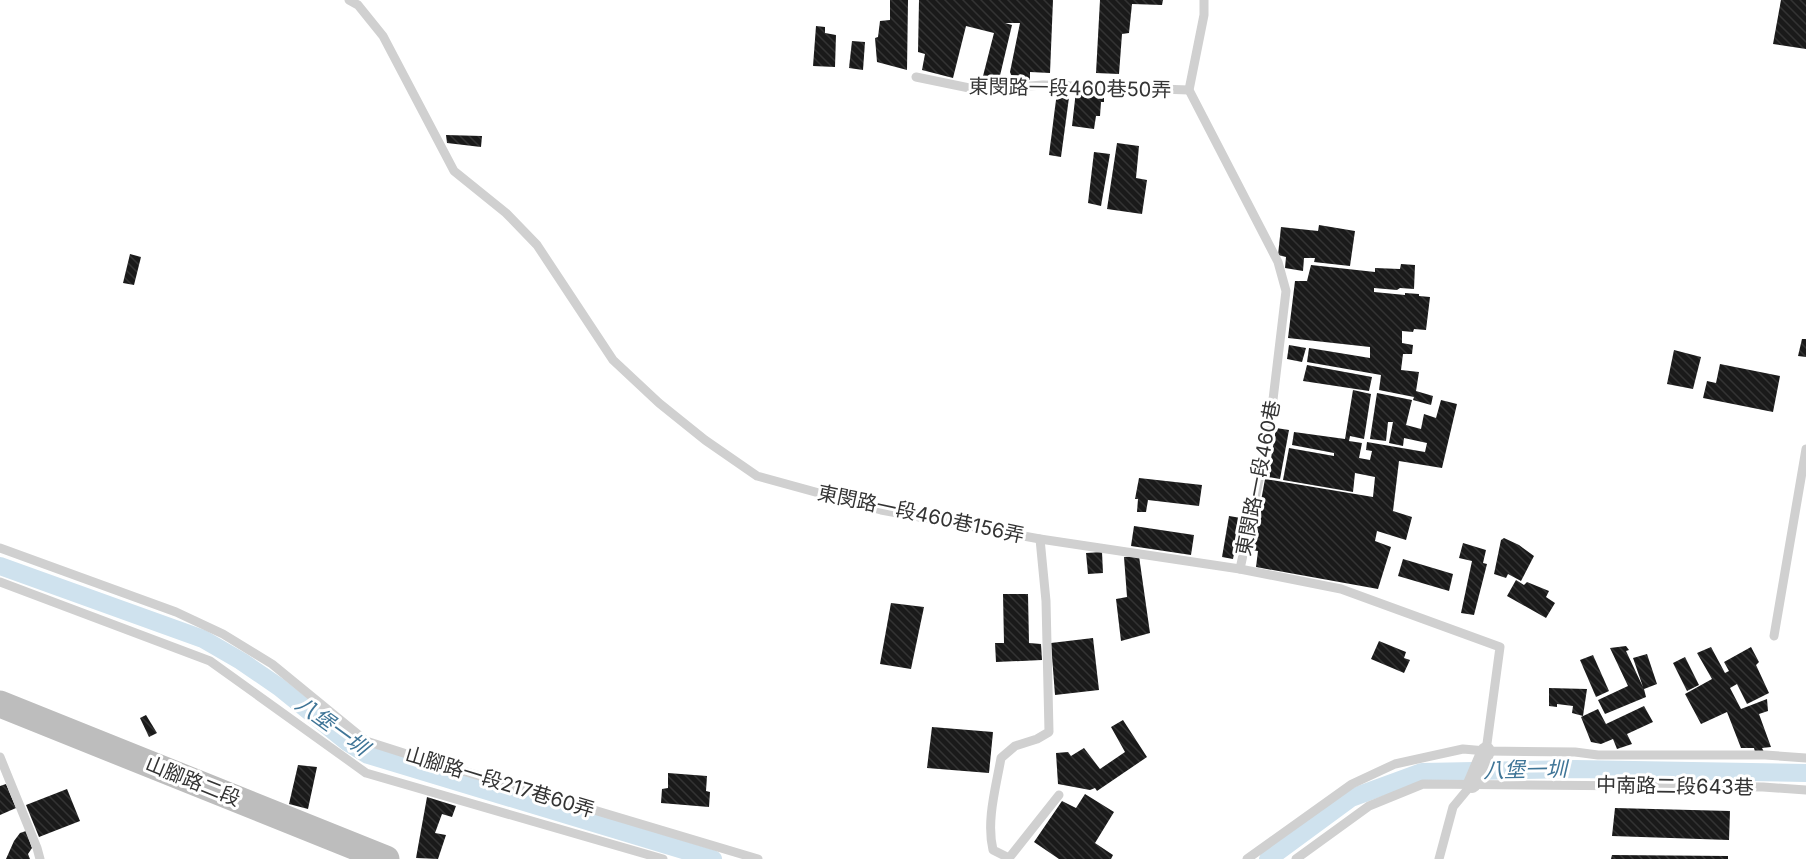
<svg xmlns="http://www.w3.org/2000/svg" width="1806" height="859" viewBox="0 0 1806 859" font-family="Inter,'Noto Sans TC',sans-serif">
	<defs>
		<pattern id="building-back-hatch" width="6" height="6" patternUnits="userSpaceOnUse" patternTransform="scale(1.5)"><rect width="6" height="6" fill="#1a1a1a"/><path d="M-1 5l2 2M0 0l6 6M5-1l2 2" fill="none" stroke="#333"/></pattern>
	</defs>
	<rect width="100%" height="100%" fill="#fff"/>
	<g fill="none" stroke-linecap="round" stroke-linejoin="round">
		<!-- canal -->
		<g stroke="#cfe2ee" stroke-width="18">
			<path d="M0 566 203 639 241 661 279 687 347 742 368 755 713 859"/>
			<path d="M1268 859 1351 798 1422 772 1575 769 1806 773"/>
		</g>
	</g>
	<!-- building -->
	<g fill="url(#building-back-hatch)">
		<path d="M890 0H908L907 70 877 62 875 38 878 37 880 21 890 20Z"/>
		<path d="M919 0H1053L1050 73 1030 72V80H1013L1010 72 1020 23H1005L1012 25 998 84H986L983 76 994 33 966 26 953 78 922 70 925 54 918 52Z"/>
		<path d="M1100 0H1163L1162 5 1132 4 1129 33 1122 34 1119 74 1096 73Z"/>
		<path d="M1781 0H1806V49L1773 44Z"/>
		<path d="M816 26 825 27V33L836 35 835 67 813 66Z"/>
		<path d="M852 41 865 42 863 70 849 68Z"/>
		<path d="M1070 90 1061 157 1049 155 1057 92Z"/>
		<path d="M1076 91 1104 92V102H1101L1100 116H1096L1094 129 1072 126Z"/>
		<path d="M446 135 482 136 481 147 447 143Z"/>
		<path d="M1117 143 1139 146 1136 178 1147 180 1142 214 1107 209Z"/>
		<path d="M1094 152 1110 154 1101 206 1088 203Z"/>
		<path d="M1319 225 1355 231 1350 266 1314 262 1315 258H1304L1303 271 1285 268 1286 257 1278 255 1281 227 1318 231Z"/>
		<path d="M130 254 141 257 134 285 123 283Z"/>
		<path d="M1401 264 1415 265 1414 289 1400 288 1397 290 1374 288V292L1405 295V293L1419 294V296L1430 297 1426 330 1414 329 1413 332 1402 331V343L1413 345 1412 354H1403L1401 370 1419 372 1416 391 1433 396 1431 405 1413 400 1414 397 1379 390 1381 375 1307 362 1309 348 1370 358V347L1288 338 1295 281H1307L1311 265 1375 272V268L1400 269Z"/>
		<path d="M1802 339H1806V357L1798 356Z"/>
		<path d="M1289 345 1306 348 1302 362 1287 359Z"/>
		<path d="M1674 350 1701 357 1693 389 1667 384Z"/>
		<path d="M1720 364 1780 376 1773 412 1703 398 1707 381 1716 383Z"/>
		<path d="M1307 365 1372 377 1369 391 1303 381Z"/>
		<path d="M1353 390 1371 394 1364 439 1350 436 1349 441 1362 443 1359 458 1370 460 1372 451 1366 450 1367 442 1425 452 1427 443 1404 438 1403 446 1389 443 1393 422H1388L1386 441 1370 439 1377 393 1412 400 1406 425 1421 429 1424 414 1436 418 1441 400 1457 404 1442 468 1399 461 1393 511 1412 517 1406 540 1377 531 1375 541 1391 547 1378 589 1256 567 1258 551 1252 550 1265 479 1373 497 1375 477 1355 473 1353 492 1283 480 1289 448 1334 456V453L1292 445 1294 432 1345 439Z"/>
		<path d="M1276 428 1289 430 1280 479 1268 477Z"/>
		<path d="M1139 478 1202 485 1199 506 1148 500 1146 512H1137L1138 499H1135Z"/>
		<path d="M1229 516 1241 518 1233 559 1222 557Z"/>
		<path d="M1134 526 1194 535 1191 555 1131 546Z"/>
		<path d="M1504 538 1519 545 1534 556 1521 581 1508 574 1506 578 1494 574 1501 540Z"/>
		<path d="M1463 543 1486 550 1483 563 1487 564 1474 615 1461 613 1472 561 1459 558Z"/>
		<path d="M1102 552 1103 573 1088 574 1086 553Z"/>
		<path d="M1139 556 1150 633 1121 641 1116 599 1127 597 1124 557Z"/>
		<path d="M1403 559 1453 574 1449 591 1398 576Z"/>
		<path d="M1516 580 1524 585 1527 582 1549 591 1546 597 1555 603 1546 618 1507 596Z"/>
		<path d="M1003 594H1028L1029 643 1041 644 1042 660 996 662 995 643H1004Z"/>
		<path d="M891 603 924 607 911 669 880 664Z"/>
		<path d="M1093 638 1099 690 1055 695 1051 643Z"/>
		<path d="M1379 641 1406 652 1404 658 1410 660 1404 673 1371 659Z"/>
		<path d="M1626 646 1629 650 1626 651 1643 687 1633 658 1647 654 1657 684 1644 689 1646 697 1605 714 1598 700 1628 686 1610 648Z"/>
		<path d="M1711 647 1725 673 1729 671 1724 662 1751 647 1759 662 1756 665 1769 693 1747 704 1737 684 1730 688 1741 709 1767 699 1768 711 1759 714 1771 747 1762 748 1764 752H1755L1754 748H1741L1727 712 1701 724 1685 694 1712 679 1697 653Z"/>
		<path d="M1593 655 1609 691 1596 697 1580 660Z"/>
		<path d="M1685 657 1699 685 1687 691 1673 663Z"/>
		<path d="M1549 688 1587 689 1583 716 1572 713 1573 706 1557 704V707L1549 706Z"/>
		<path d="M1644 706 1653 722 1627 734 1632 744 1617 749 1613 739 1601 744 1591 742 1581 717 1598 709 1606 724Z"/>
		<path d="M146 715 157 733 149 737 140 718Z"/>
		<path d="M1123 720 1147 757 1097 791 1095 788 1090 790 1058 784 1056 753 1068 752 1071 756 1084 748 1100 769 1125 752 1111 727Z"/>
		<path d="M932 727 993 732 989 773 927 768Z"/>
		<path d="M298 765 317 767 308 809 289 804Z"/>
		<path d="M668 773 707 776 706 791 710 792 709 807 661 803 662 789 668 788Z"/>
		<path d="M6 784 16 808 0 815V786Z"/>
		<path d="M67 789 80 821 39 837 26 805Z"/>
		<path d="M1085 794 1114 812 1095 843 1113 855 1111 859H1059L1034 842 1062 801 1076 808Z"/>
		<path d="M427 797 456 806 452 817 442 814 435 833 446 835 438 859 416 858Z"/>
		<path d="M1615 808 1730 811 1729 840 1612 836Z"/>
		<path d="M26 831 32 848 28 854 30 859H6L14 841 20 833Z"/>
		<path d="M1612 855 1728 856V859H1611Z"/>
	</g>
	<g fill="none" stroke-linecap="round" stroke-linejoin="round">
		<!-- lane -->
		<g stroke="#d0d0d0" stroke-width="9">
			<path d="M349 0 358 5 383 36 454 171 506 213 537 245 613 360 659 403 705 440 757 476 881 510 1040 539 1240 569"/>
			<path d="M1204 0V15L1189 90 1278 262 1286 291 1269 433 1240 569 1341 589 1500 647 1486 751"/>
			<path d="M916 77 979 90 1043 85 1189 90"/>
			<path d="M1040 539 1046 601 1049 732 1037 739 1015 746 1001 758C996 787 986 821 993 850L1009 858 1059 795"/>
			<path d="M0 548 176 612 223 634 272 664 366 741 413 756 758 859"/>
			<path d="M0 582 210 661 366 773 663 859"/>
			<path d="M1774 636 1806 449"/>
			<path d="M0 757 37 848 40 859"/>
			<path d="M1247 859 1352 784 1395 764 1463 749 1486 751 1575 752 1598 755H1765L1806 758"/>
			<path d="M1296 859 1369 806 1423 784 1763 787 1806 790"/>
			<path d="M1439 859 1453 807 1472 784"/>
		</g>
		<!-- street -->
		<path stroke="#d0d0d0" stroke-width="18" d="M1472 784 1486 751"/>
		<!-- secondary -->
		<path stroke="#bdbdbd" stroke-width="27" d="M0 704 386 859"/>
	</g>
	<g text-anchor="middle" stroke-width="6" stroke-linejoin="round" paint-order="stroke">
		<!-- street labels -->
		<g font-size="20" fill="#333" stroke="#fff">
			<text transform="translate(1070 88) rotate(1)" y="7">東閔路一段460巷50弄</text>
			<text transform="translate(1258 478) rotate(-79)" y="7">東閔路一段460巷</text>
			<text transform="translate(921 514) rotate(12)" y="7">東閔路一段460巷156弄</text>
			<text transform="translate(193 781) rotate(22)" y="7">山腳路二段</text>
			<text transform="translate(500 782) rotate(17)" y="7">山腳路一段217巷60弄</text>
			<text transform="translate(1675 786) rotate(1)" y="7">中南路二段643巷</text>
		</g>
		<!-- water labels -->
		<g font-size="21" font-style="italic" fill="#3f7597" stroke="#fff">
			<text transform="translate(332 726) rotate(36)" y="7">八堡一圳</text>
			<text transform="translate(1525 770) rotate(-1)" y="7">八堡一圳</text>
		</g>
	</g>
</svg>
